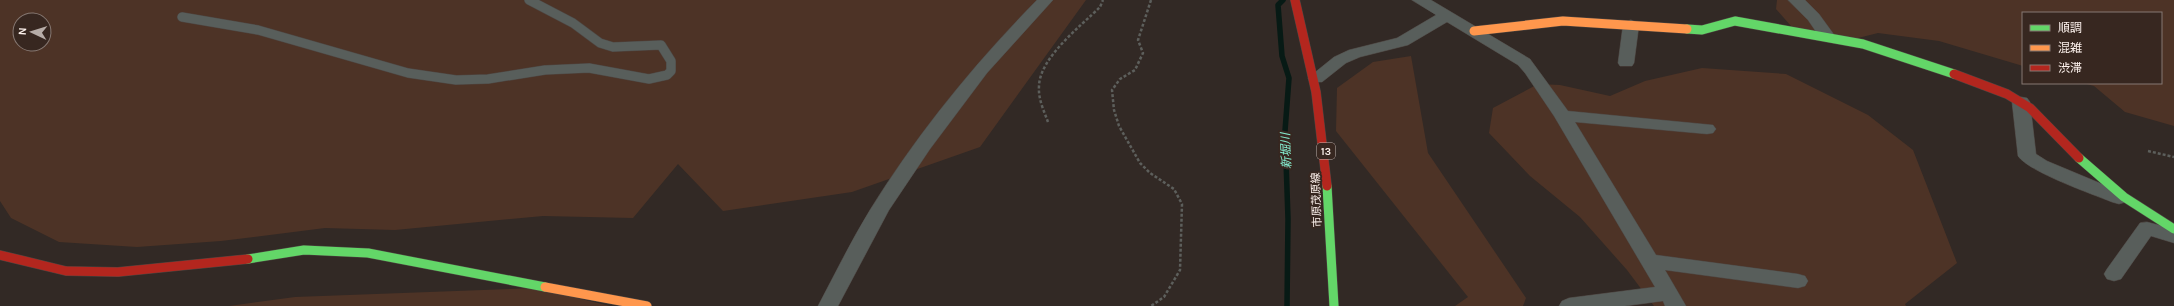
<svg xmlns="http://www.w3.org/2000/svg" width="2174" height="306" viewBox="0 0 2174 306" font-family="Karla,'Noto Sans JP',sans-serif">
	<rect width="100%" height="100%" fill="#322925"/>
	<!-- green -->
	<g fill="#4d3326" fill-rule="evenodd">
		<path d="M0 0H1086L980 147 852 192 723 211 678 164 633 218 543 216 395 230 325 228 221 241 137 247 59 242 11 218 0 201ZM20 20H44V44H20Z"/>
		<path d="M1777 0H2174V126L2125 112 2094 86 2083 83H2161V13H2023V66L1939 41 1878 33 1834 44 1791 26 1776 9Z"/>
		<path d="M1411 56 1428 153 1526 298 1523 306H1455L1468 297 1336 131 1337 88 1373 62Z"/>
		<path d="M1702 68 1786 74 1868 115 1913 150 1957 263 1905 304 1906 306H1654L1627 270 1580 217 1530 176 1489 133 1493 108 1538 84 1560 85 1610 96 1645 81Z"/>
		<path d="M536 288 610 306H229L295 297Z"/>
	</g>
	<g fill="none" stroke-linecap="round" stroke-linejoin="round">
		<!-- stream -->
		<path stroke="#071a15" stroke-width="5.5" d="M1283 0 1278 5 1282 56 1289 78 1285 131 1288 219 1287 306"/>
		<defs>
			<path id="lane" d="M182 17 258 30 408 73 456 80 488 79 545 70 589 68 649 79 667 75 671 71V61L661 45 613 47 600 43 573 23 529 0"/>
			<g id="street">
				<path d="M1037 0H1053L987 73 930 149 889 210 838 306H818C835 274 851 241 870 210 917 134 974 64 1037 0Z"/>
				<path d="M1412 0H1431L1530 59 1568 111 1713 125 1716 129 1713 133 1707 134 1575 122 1656 255 1798 274 1805 276 1808 281 1805 286 1798 288 1665 270 1686 306H1665L1663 301 1625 306H1559L1562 301 1569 298 1655 287 1554 116 1525 73 1518 65 1447 22 1408 45 1360 57 1346 63 1322 82H1310L1308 78 1334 57 1349 50 1397 38 1436 15Z"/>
				<path d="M1788 0H1805L1819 14 1835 36 1833 39H1821L1808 20Z"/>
				<path d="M1631 20 1636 22 1639 25 1634 63 1632 66H1620L1618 63 1623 25 1626 22Z"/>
				<path d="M2021 97 2027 98 2030 102 2036 154 2047 161 2126 194 2128 198 2126 202 2119 204 2112 202C2092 194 2029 172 2018 156L2012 102 2015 98Z"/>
				<path d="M2147 222 2174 229V243L2151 236 2121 279 2114 281 2107 279 2104 274 2107 269 2140 223Z"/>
			</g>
			<g id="fast">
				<path d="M1687 29 1702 30 1735 21 1863 44 1954 74"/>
				<path d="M2079 158 2124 197 2174 229"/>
				<path d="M1327 186 1334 306"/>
				<path d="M248 259 304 250 368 253 545 287"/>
			</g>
			<g id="slow">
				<path d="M1474 31 1563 21 1687 29"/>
				<path d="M545 287 647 306"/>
			</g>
			<g id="jam">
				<path d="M1295 0 1316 92 1327 186"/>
				<path d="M1954 74 2007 94 2030 108 2079 158"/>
				<path d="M0 255 66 271 118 272 248 259"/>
			</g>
		</defs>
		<!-- lane casing -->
		<use href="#lane" stroke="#4e4642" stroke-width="10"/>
		<!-- street casing -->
		<use href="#street" stroke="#4e4642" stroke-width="1"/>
		<!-- fast casing -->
		<use href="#fast" stroke="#4e4642" stroke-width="10"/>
		<!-- slow casing -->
		<use href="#slow" stroke="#4e4642" stroke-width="10"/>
		<!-- jam casing -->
		<use href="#jam" stroke="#4e4642" stroke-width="10"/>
		<!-- path -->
		<g stroke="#5d5f5c" stroke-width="2.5" stroke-dasharray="3 2" stroke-linecap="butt">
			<path d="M1151 0 1138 40 1143 53 1135 70 1120 79 1112 90 1114 110 1119 126 1140 163 1150 173 1174 189 1182 204 1180 270 1164 297 1151 306"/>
			<path d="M1048 122C1044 111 1038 99 1039 86 1040 57 1081 26 1100 7L1103 0"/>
			<path d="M2148 151 2174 157"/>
		</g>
		<!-- lane -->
		<use href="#lane" stroke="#585e5b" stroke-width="9"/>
		<!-- street -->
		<use href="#street" fill="#585e5b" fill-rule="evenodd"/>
		<!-- fast -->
		<use href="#fast" stroke="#63d668" stroke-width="9"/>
		<!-- slow -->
		<use href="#slow" stroke="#ff974d" stroke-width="9"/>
		<!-- jam -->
		<use href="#jam" stroke="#b3261e" stroke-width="9"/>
	</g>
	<g text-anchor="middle" stroke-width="4" stroke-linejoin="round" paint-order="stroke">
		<!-- shield labels -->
		<rect fill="#372720" stroke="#c2b5b0" stroke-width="1" x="1317" y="143" width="18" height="16" rx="3"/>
		<g font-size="10" font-weight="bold" fill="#fdf2ed">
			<text x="1326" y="155">13</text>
		</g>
		<!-- street labels -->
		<g font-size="11" fill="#fdf2ed" stroke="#372720">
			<text transform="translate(1316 200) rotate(-92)" y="4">市原茂原線</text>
		</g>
		<!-- water labels -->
		<g font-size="12" font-style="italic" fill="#86f0d2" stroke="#372720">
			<text transform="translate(1286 151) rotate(-92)" y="4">新堀川</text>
		</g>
	</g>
	<!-- legend -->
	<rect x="2022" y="12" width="140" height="72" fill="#372720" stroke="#867872"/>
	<rect x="2030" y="25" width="20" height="6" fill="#63d668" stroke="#867872"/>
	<text x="2058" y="32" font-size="12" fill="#fdf2ed">順調</text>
	<rect x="2030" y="45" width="20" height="6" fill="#ff974d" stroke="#867872"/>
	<text x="2058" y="52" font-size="12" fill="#fdf2ed">混雑</text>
	<rect x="2030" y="65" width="20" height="6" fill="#b3261e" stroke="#867872"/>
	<text x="2058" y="72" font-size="12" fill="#fdf2ed">渋滞</text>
	<!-- north arrow -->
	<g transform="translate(32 32) rotate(274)"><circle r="19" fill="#372720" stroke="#867872"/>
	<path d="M0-3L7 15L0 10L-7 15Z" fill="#b6aca7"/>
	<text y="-6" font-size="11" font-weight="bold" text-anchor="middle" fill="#fdf2ed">N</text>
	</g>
</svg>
